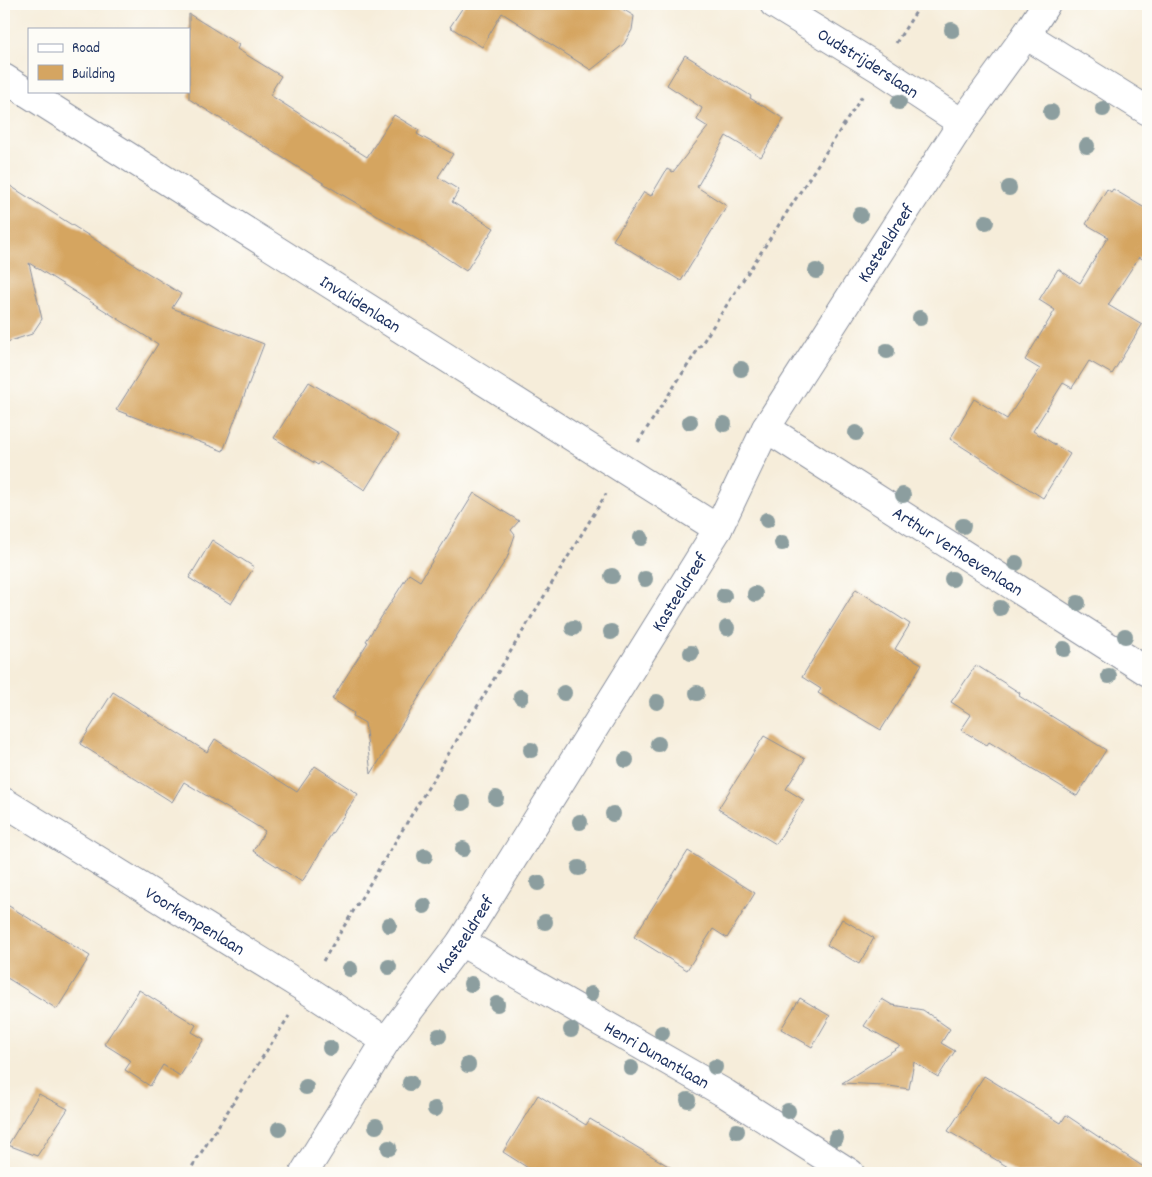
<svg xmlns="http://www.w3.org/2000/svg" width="1152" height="1177" viewBox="0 0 1152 1177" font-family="Dekko,sans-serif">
	<rect width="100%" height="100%" fill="#fdfcf7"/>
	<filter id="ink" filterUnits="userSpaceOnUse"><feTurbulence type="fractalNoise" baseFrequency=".02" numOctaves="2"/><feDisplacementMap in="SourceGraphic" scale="10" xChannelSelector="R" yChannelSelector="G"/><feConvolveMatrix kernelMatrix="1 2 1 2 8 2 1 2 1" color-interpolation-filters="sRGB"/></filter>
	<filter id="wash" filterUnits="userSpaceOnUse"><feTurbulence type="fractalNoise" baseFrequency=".0096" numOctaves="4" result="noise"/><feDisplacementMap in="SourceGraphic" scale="20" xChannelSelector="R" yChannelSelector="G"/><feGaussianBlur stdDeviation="1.12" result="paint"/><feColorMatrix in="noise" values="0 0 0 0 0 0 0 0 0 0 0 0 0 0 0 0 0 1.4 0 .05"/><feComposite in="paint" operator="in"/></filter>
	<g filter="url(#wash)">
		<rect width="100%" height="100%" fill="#f6edda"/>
		<g id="blocks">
			<!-- building -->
			<g fill="#d5a561">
				<path d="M465 4H614L634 16 632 30 624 44 591 70 502 13 482 47 450 27Z"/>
				<path d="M189 14 239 45 237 49 281 76 273 89H274L270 95 367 157 394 115 419 130 417 134 453 154 438 177 459 190 452 202 494 228 466 271 425 244 336 191 189 99Z"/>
				<path d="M685 55 751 96 750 98 784 119 761 157 726 136 697 187 727 206 681 281 613 240 644 192 651 196 667 169 673 172 708 127 697 120 702 108 667 85Z"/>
				<path d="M4 182 181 294 172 308 264 344 223 451 116 410 158 344 29 263 42 319 32 334 4 343Z"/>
				<path d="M1107 189 1111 192 1113 189 1148 210V262L1139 257 1108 305 1142 325 1112 374 1089 361 1072 388 1063 383 1033 431 1070 454 1043 498 950 439 974 399 1007 419 1040 369 1025 360 1055 310 1039 300 1058 269 1080 283 1108 237 1086 224Z"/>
				<path d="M309 382 399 435 365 490 320 462 318 465 274 438Z"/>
				<path d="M474 493 519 521 511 530 515 535 507 558 445 654H446L371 774 365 723 353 716 354 713 332 699 368 642 366 641 409 574 420 581Z"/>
				<path d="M212 540 254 567 231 604 189 578Z"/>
				<path d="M856 589 910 624 895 649 922 664 881 730 818 693 821 689 802 677Z"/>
				<path d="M976 665 1020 693 1019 696 1106 750 1077 796 989 742 987 745 961 730 971 715 951 702Z"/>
				<path d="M113 692 207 752 215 739 297 792 315 766 358 794 329 838 302 882 253 851 265 831 184 782 172 802 80 744Z"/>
				<path d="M764 736 805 759 786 789 804 800 776 844 718 809Z"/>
				<path d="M688 851 755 893 727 938 713 929 687 970 634 937Z"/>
				<path d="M4 903 90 956 57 1009 4 976Z"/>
				<path d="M842 919 874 938 859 964 827 945Z"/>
				<path d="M139 990 196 1025 192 1032 204 1039 180 1076 163 1065 150 1086 125 1070 131 1061 104 1044Z"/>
				<path d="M800 998 830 1016 812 1047 781 1029Z"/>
				<path d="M882 999 892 1005 923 1010 950 1029 941 1043 955 1051 938 1077 914 1062 909 1089 883 1085 842 1083 900 1046 864 1026Z"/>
				<path d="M984 1076 1061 1123 1066 1115 1148 1170V1173H1018L948 1131Z"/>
				<path d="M39 1094 68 1109 37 1156 8 1145Z"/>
				<path d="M538 1095 586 1125 590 1119 680 1173H536L503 1152Z"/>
			</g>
		</g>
	</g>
	<g filter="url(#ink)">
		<use href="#blocks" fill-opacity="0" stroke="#888e9c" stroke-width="1"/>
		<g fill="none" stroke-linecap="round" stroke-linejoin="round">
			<defs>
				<g id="street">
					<path id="s1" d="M774 4 880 69 962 123"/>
					<path d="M1026 35 1148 111"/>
					<path id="s2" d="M4 78 718 529"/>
					<path id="s3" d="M766 428 1148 672"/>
					<path id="s4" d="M4 802 306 989 386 1041"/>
					<path id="s5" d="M461 942 726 1094 850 1173"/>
					<path id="s6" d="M304 1173 386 1041 461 942 718 529 766 428 962 123 1026 35 1046 4"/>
				</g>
			</defs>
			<!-- street casing -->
			<use href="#street" stroke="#888e9c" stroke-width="30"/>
			<!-- path -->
			<g stroke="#888e9c" stroke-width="3" stroke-dasharray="4 4" stroke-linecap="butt">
				<path d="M896 43 921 4"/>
				<path d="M638 442 863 95"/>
				<path d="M323 961 606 494"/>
				<path d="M188 1173 289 1016"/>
			</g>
			<!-- street -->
			<use href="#street" stroke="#fff" stroke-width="28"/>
		</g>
		<!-- trees -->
		<g fill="#8c9e9f">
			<circle cx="952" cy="30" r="8"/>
			<circle cx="899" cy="102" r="8"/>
			<circle cx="1103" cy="109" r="8"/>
			<circle cx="1051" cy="112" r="8"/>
			<circle cx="1087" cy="146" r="8"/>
			<circle cx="1009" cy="188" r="8"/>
			<circle cx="860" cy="215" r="8"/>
			<circle cx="986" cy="222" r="8"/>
			<circle cx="816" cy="271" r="8"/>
			<circle cx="920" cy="318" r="8"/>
			<circle cx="887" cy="351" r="8"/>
			<circle cx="741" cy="369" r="8"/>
			<circle cx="690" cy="422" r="8"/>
			<circle cx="724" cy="424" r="8"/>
			<circle cx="856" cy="433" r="8"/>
			<circle cx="903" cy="495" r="8"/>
			<circle cx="767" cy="520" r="8"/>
			<circle cx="963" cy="526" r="8"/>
			<circle cx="641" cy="538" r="8"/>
			<circle cx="782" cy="543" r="8"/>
			<circle cx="1016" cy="563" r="8"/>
			<circle cx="612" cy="576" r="8"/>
			<circle cx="645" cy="579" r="8"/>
			<circle cx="952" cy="579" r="8"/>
			<circle cx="755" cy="594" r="8"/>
			<circle cx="724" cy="596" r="8"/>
			<circle cx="1078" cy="603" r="8"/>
			<circle cx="1000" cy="608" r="8"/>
			<circle cx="573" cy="628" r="8"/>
			<circle cx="727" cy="628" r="8"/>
			<circle cx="611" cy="632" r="8"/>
			<circle cx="1125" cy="636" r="8"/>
			<circle cx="1064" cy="649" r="8"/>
			<circle cx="691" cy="653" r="8"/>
			<circle cx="1109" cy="676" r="8"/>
			<circle cx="564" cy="693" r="8"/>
			<circle cx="697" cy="693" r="8"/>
			<circle cx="521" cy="697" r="8"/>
			<circle cx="657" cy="702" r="8"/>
			<circle cx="658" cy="744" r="8"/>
			<circle cx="531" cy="750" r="8"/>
			<circle cx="626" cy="760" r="8"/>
			<circle cx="496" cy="798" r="8"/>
			<circle cx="463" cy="803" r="8"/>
			<circle cx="613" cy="814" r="8"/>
			<circle cx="580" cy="822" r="8"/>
			<circle cx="463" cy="849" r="8"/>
			<circle cx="425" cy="856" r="8"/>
			<circle cx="579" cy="868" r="8"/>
			<circle cx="538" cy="883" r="8"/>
			<circle cx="424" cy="906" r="8"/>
			<circle cx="545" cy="922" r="8"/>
			<circle cx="389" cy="925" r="8"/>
			<circle cx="389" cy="967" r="8"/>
			<circle cx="350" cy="969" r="8"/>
			<circle cx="471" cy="984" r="8"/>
			<circle cx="591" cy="994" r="8"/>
			<circle cx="497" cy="1004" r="8"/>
			<circle cx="571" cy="1030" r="8"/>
			<circle cx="662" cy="1033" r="8"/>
			<circle cx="439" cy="1036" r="8"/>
			<circle cx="330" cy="1048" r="8"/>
			<circle cx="468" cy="1065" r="8"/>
			<circle cx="715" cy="1067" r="8"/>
			<circle cx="631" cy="1068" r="8"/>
			<circle cx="410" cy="1083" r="8"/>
			<circle cx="306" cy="1087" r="8"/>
			<circle cx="688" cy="1100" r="8"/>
			<circle cx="435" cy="1109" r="8"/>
			<circle cx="788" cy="1111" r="8"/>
			<circle cx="376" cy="1126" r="8"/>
			<circle cx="279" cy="1129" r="8"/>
			<circle cx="737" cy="1131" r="8"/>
			<circle cx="836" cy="1138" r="8"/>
			<circle cx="389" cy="1148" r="8"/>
		</g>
	</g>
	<g text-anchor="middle" stroke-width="4" stroke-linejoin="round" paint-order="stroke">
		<!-- street labels -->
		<g font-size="18" fill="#1b2f5e" stroke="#fdfcf7">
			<text dy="6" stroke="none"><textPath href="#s1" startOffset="111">Oudstrijderslaan</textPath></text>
			<text dy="6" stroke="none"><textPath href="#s6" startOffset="1098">Kasteeldreef</textPath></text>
			<text dy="6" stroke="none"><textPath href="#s2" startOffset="422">Invalidenlaan</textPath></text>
			<text dy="6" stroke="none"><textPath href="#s3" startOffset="228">Arthur Verhoevenlaan</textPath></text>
			<text dy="6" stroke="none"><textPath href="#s6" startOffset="692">Kasteeldreef</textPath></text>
			<text dy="6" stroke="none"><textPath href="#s4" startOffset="225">Voorkempenlaan</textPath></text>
			<text dy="6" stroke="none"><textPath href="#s6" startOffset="288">Kasteeldreef</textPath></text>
			<text dy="6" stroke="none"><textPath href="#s5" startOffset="226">Henri Dunantlaan</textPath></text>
		</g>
	</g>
	<!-- margin -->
	<rect width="1152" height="1177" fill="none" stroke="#fdfcf7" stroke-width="20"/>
	<!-- legend -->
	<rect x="28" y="28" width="162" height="65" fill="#fdfcf7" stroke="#a3aaba"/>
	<rect x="38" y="44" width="25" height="8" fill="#ffffff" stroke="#a3aaba"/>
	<text x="72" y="52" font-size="15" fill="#1b2f5e">Road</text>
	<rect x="38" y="65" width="25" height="15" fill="#d5a561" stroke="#a3aaba"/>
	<text x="72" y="78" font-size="15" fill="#1b2f5e">Building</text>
</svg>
